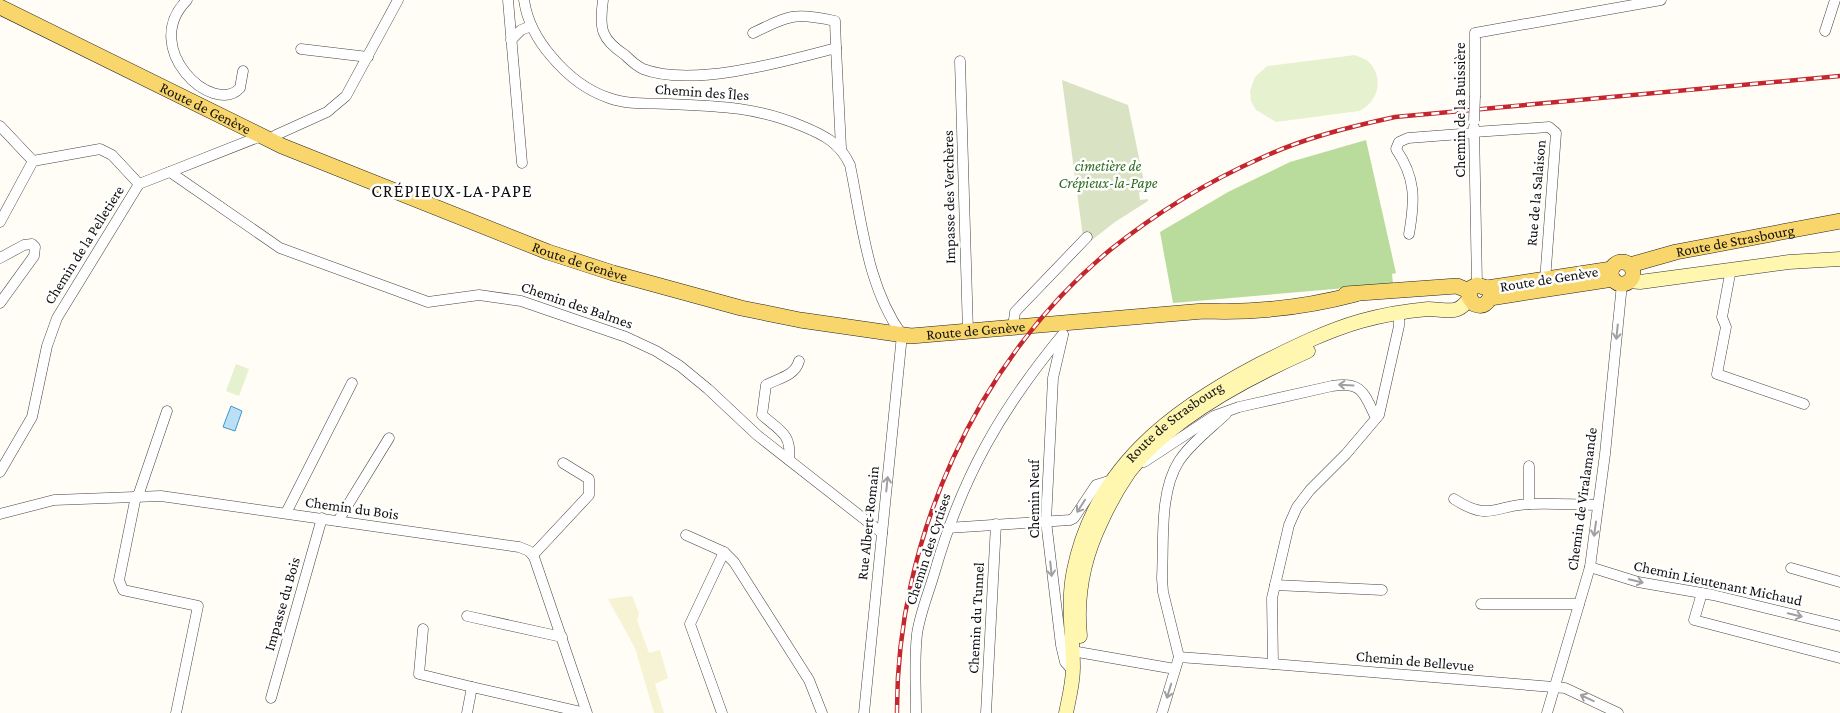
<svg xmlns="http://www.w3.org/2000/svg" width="1840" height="713" viewBox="0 0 1840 713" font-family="'Crimson Pro',serif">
	<rect width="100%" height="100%" fill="#fffdf5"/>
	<!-- farmland -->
	<path fill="#f6f3d4" d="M632 596 639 613 637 620 649 653 660 650 668 678 655 684 664 713H654L635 648 608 599Z"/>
	<!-- forest -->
	<path fill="#b9dc9c" d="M1366 140 1396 273 1392 274 1393 284 1173 303 1160 232 1228 192 1290 162Z"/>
	<!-- cemetery -->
	<path fill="#d9e3c4" d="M1062 80 1128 105 1146 191 1139 192 1140 200 1148 199V201L1115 222 1088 243 1083 237Z"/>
	<!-- pitch -->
	<g fill="#e6f2cf">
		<path d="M1355 55C1359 57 1366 59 1369 62 1384 78 1379 102 1359 111L1276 122 1256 110 1251 101 1250 91 1255 77 1267 66Z"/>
		<path d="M236 364 249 369 239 396 226 391Z"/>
	</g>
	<!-- water -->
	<path fill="#b9e0f7" stroke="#3f96cf" d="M231 406 242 411 235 431 223 427Z"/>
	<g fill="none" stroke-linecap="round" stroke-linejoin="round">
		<defs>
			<g id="street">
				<path d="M187 0C139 48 213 117 240 88L243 71"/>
				<path d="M508 0 522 163"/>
				<path d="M524 0C527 21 538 41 552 57 568 76 585 90 609 98 628 105 650 103 669 104 718 106 757 107 802 126 824 135 840 143 850 165 862 223 867 286 902 335L864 713"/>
				<path d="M603 0C599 29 601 39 625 55 630 60 637 66 643 69 693 88 786 61 836 48L841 148"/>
				<path d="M1825 31 1835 0"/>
				<path d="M753 33C790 15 795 12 835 21L836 48"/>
				<path d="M511 40 521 30 531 26"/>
				<path d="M301 49 368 57"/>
				<path d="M960 61 968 332"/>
				<path d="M1475 96V33L1661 0"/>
				<path d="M0 126 33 161"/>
				<path d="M1474 127 1477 285"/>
				<path d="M1474 132 1549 127 1556 133 1545 281"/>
				<path d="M270 140 276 135 327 112 346 96 398 0"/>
				<path d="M33 161 100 149 112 155 139 184"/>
				<path d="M170 172 280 248 428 302 479 295 521 301 626 337 656 351 680 366 708 389 757 435 882 533"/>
				<path d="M0 222 33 161"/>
				<path d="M1409 234C1415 200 1416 178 1396 149L1399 142 1408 138 1474 133"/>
				<path d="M0 258 24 245 32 244 35 247 34 256 0 303"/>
				<path d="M1731 269 1722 317 1726 327 1717 374 1804 404"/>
				<path d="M1013 328 1015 312 1087 237"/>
				<path d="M1063 335 1053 378 1046 521 1061 645 1065 662 1073 671"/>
				<path d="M789 460C792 434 780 431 762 415L766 385C779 378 795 376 799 361"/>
				<path d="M1144 462 1214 416 1239 407 1332 386C1363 381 1364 394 1376 418"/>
				<path d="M1529 466V504"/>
				<path d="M0 472 32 417 47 346 57 318 139 184 261 136"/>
				<path d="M136 496 119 580 123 590 198 606 176 713"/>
				<path d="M138 496 167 411"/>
				<path d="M1454 499C1491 523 1495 504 1532 504 1554 503 1576 505 1598 505"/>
				<path d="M286 513 352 383"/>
				<path d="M0 514 54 500 161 496 519 547 529 551 534 557 587 713"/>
				<path d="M338 521 389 438"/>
				<path d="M947 528 1070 520 1074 518 1096 485 1112 480"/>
				<path d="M686 535 724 552 690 624 722 713"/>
				<path d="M724 552 734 562 809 680 822 713"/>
				<path d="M533 555 589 495V479L563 463"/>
				<path d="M1590 567 1638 582 1713 595 1840 626"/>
				<path d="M1791 568 1840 582"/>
				<path d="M1275 585 1382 590"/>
				<path d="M1702 593 1694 620 1840 658"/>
				<path d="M1481 604H1579"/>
				<path d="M467 616 562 637"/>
				<path d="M423 629 419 674 472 687"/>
				<path d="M1072 651 1175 669"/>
				<path d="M1179 657 1163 592 1162 578C1164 542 1159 492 1179 461 1191 443 1210 429 1226 414"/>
				<path d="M1273 664 1565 688 1618 713"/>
				<path d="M271 698 322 518"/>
				<path d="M467 713 472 687 586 713"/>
				<path d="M916 713C916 687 914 660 917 634 920 613 929 592 935 571 962 477 1001 409 1063 334"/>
				<path d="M986 713 996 524"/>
				<path d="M1162 713 1179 657 1273 664 1272 598 1289 525 1297 507 1310 490 1346 454 1379 415 1399 326V312"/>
				<path d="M1547 713 1590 567 1605 454 1622 284"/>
			</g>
			<g id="secondary">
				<path d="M1629 281 1640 282 1789 262 1840 259"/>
				<path d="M1080 636C1076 597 1084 557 1101 522 1109 504 1118 488 1129 472 1170 418 1247 378 1308 351"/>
				<path id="s1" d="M1066 713C1069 698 1073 683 1073 668 1073 634 1067 603 1074 570 1095 467 1172 410 1260 364 1292 348 1326 331 1361 321 1383 315 1405 311 1428 309 1437 309 1446 311 1454 310 1461 309 1465 304 1469 299"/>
			</g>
			<g id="primary">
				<path id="s2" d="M0 7 282 146 548 252 613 273 741 308 800 320 911 336 1204 311C1254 313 1307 307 1356 294"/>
				<circle cx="1622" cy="273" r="11"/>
				<path id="s3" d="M1630 265 1676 252 1840 221"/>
				<path d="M1612 269 1487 288 1477 285 1471 288 1469 297 1474 304C1481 307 1486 305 1490 298L1613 279"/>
				<path d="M1346 294 1457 286 1469 291"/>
			</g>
		</defs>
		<!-- street casing -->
		<use href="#street" stroke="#444" stroke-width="11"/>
		<!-- secondary casing -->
		<use href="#secondary" stroke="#333" stroke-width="15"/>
		<!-- primary casing -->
		<use href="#primary" stroke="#222" stroke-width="16"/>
		<!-- street -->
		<use href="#street" stroke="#fff" stroke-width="10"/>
		<!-- secondary -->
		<use href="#secondary" stroke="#fff6b0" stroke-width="14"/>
		<!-- primary -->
		<use href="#primary" stroke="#f9d66b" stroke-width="15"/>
		<defs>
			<path id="rail" d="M897 713C896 541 976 361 1110 250 1156 213 1207 182 1261 158 1304 138 1349 127 1395 117L1840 76"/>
		</defs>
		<!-- rail casing -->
		<use href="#rail" stroke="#c4262e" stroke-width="4.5"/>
		<!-- rail -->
		<use href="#rail" stroke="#fff" stroke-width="2.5" stroke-dasharray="8" stroke-linecap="butt"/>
		<defs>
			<path id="street-bridge" d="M1474 121 1475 96"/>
		</defs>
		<!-- street-bridge casing -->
		<use href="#street-bridge" stroke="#444" stroke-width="11" stroke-linecap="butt"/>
		<!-- street-bridge -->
		<use href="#street-bridge" stroke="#fff" stroke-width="10"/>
	</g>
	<!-- one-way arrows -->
	<defs><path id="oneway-shaft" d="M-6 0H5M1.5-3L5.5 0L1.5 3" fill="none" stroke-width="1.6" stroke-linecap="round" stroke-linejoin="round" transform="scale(1.25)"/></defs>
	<g stroke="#a0a0a0">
		<use href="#oneway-shaft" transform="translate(1617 332) rotate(96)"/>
		<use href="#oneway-shaft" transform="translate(1346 385) rotate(-177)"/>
		<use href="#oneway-shaft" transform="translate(887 484) rotate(-84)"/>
		<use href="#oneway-shaft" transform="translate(1081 506) rotate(123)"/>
		<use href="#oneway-shaft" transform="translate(1595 529) rotate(98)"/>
		<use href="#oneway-shaft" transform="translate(1051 569) rotate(84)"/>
		<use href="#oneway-shaft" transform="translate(1636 581) rotate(14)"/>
		<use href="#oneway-shaft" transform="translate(1795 615) rotate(14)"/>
		<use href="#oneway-shaft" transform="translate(1169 691) rotate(107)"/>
		<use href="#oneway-shaft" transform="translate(1587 698) rotate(-155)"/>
	</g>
	<g text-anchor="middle" stroke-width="5" stroke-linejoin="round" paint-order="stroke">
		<!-- street labels -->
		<g font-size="15" fill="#111" stroke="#fff">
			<text transform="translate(702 92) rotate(4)" y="5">Chemin des Îles</text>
			<text dy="5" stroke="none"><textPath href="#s2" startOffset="229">Route de Genève</textPath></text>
			<text transform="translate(1460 110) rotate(-90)" y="5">Chemin de la Buissière</text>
			<text transform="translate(1536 193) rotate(-85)" y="5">Rue de la Salaison</text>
			<text transform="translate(949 197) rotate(-91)" y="5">Impasse des Verchères</text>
			<text dy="5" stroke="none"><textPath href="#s3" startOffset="108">Route de Strasbourg</textPath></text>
			<text transform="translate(84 245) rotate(-58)" y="5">Chemin de la Pelletiere</text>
			<text dy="5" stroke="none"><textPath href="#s2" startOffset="634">Route de Genève</textPath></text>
			<text transform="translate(1549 279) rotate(-9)" y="5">Route de Genève</text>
			<text transform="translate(577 305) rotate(19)" y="5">Chemin des Balmes</text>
			<text dy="5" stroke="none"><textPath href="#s2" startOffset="1039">Route de Genève</textPath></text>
			<text dy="5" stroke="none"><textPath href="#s1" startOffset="328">Route de Strasbourg</textPath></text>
			<text transform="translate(1034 499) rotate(-90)" y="5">Chemin Neuf</text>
			<text transform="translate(1582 499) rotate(-82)" y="5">Chemin de Viralamande</text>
			<text transform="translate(352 508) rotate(8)" y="5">Chemin du Bois</text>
			<text transform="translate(868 523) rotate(-84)" y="5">Rue Albert-Romain</text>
			<text transform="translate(928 549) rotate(-72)" y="5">Chemin des Cytises</text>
			<text transform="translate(1718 583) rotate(12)" y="5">Chemin Lieutenant Michaud</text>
			<text transform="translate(282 604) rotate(-74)" y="5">Impasse du Bois</text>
			<text transform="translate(976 618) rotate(-87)" y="5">Chemin du Tunnel</text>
			<text transform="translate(1415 661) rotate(5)" y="5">Chemin de Bellevue</text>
		</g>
		<!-- park labels -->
		<g font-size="15" font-style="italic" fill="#2f6b1f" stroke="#fff">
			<text x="1108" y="171">cimetière de<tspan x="1108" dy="17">Crépieux-la-Pape</tspan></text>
		</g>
		<!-- quarter labels -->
		<g font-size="18" letter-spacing="1" fill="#111" stroke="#fff">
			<text x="452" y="197">CRÉPIEUX-LA-PAPE</text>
		</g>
	</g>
</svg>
